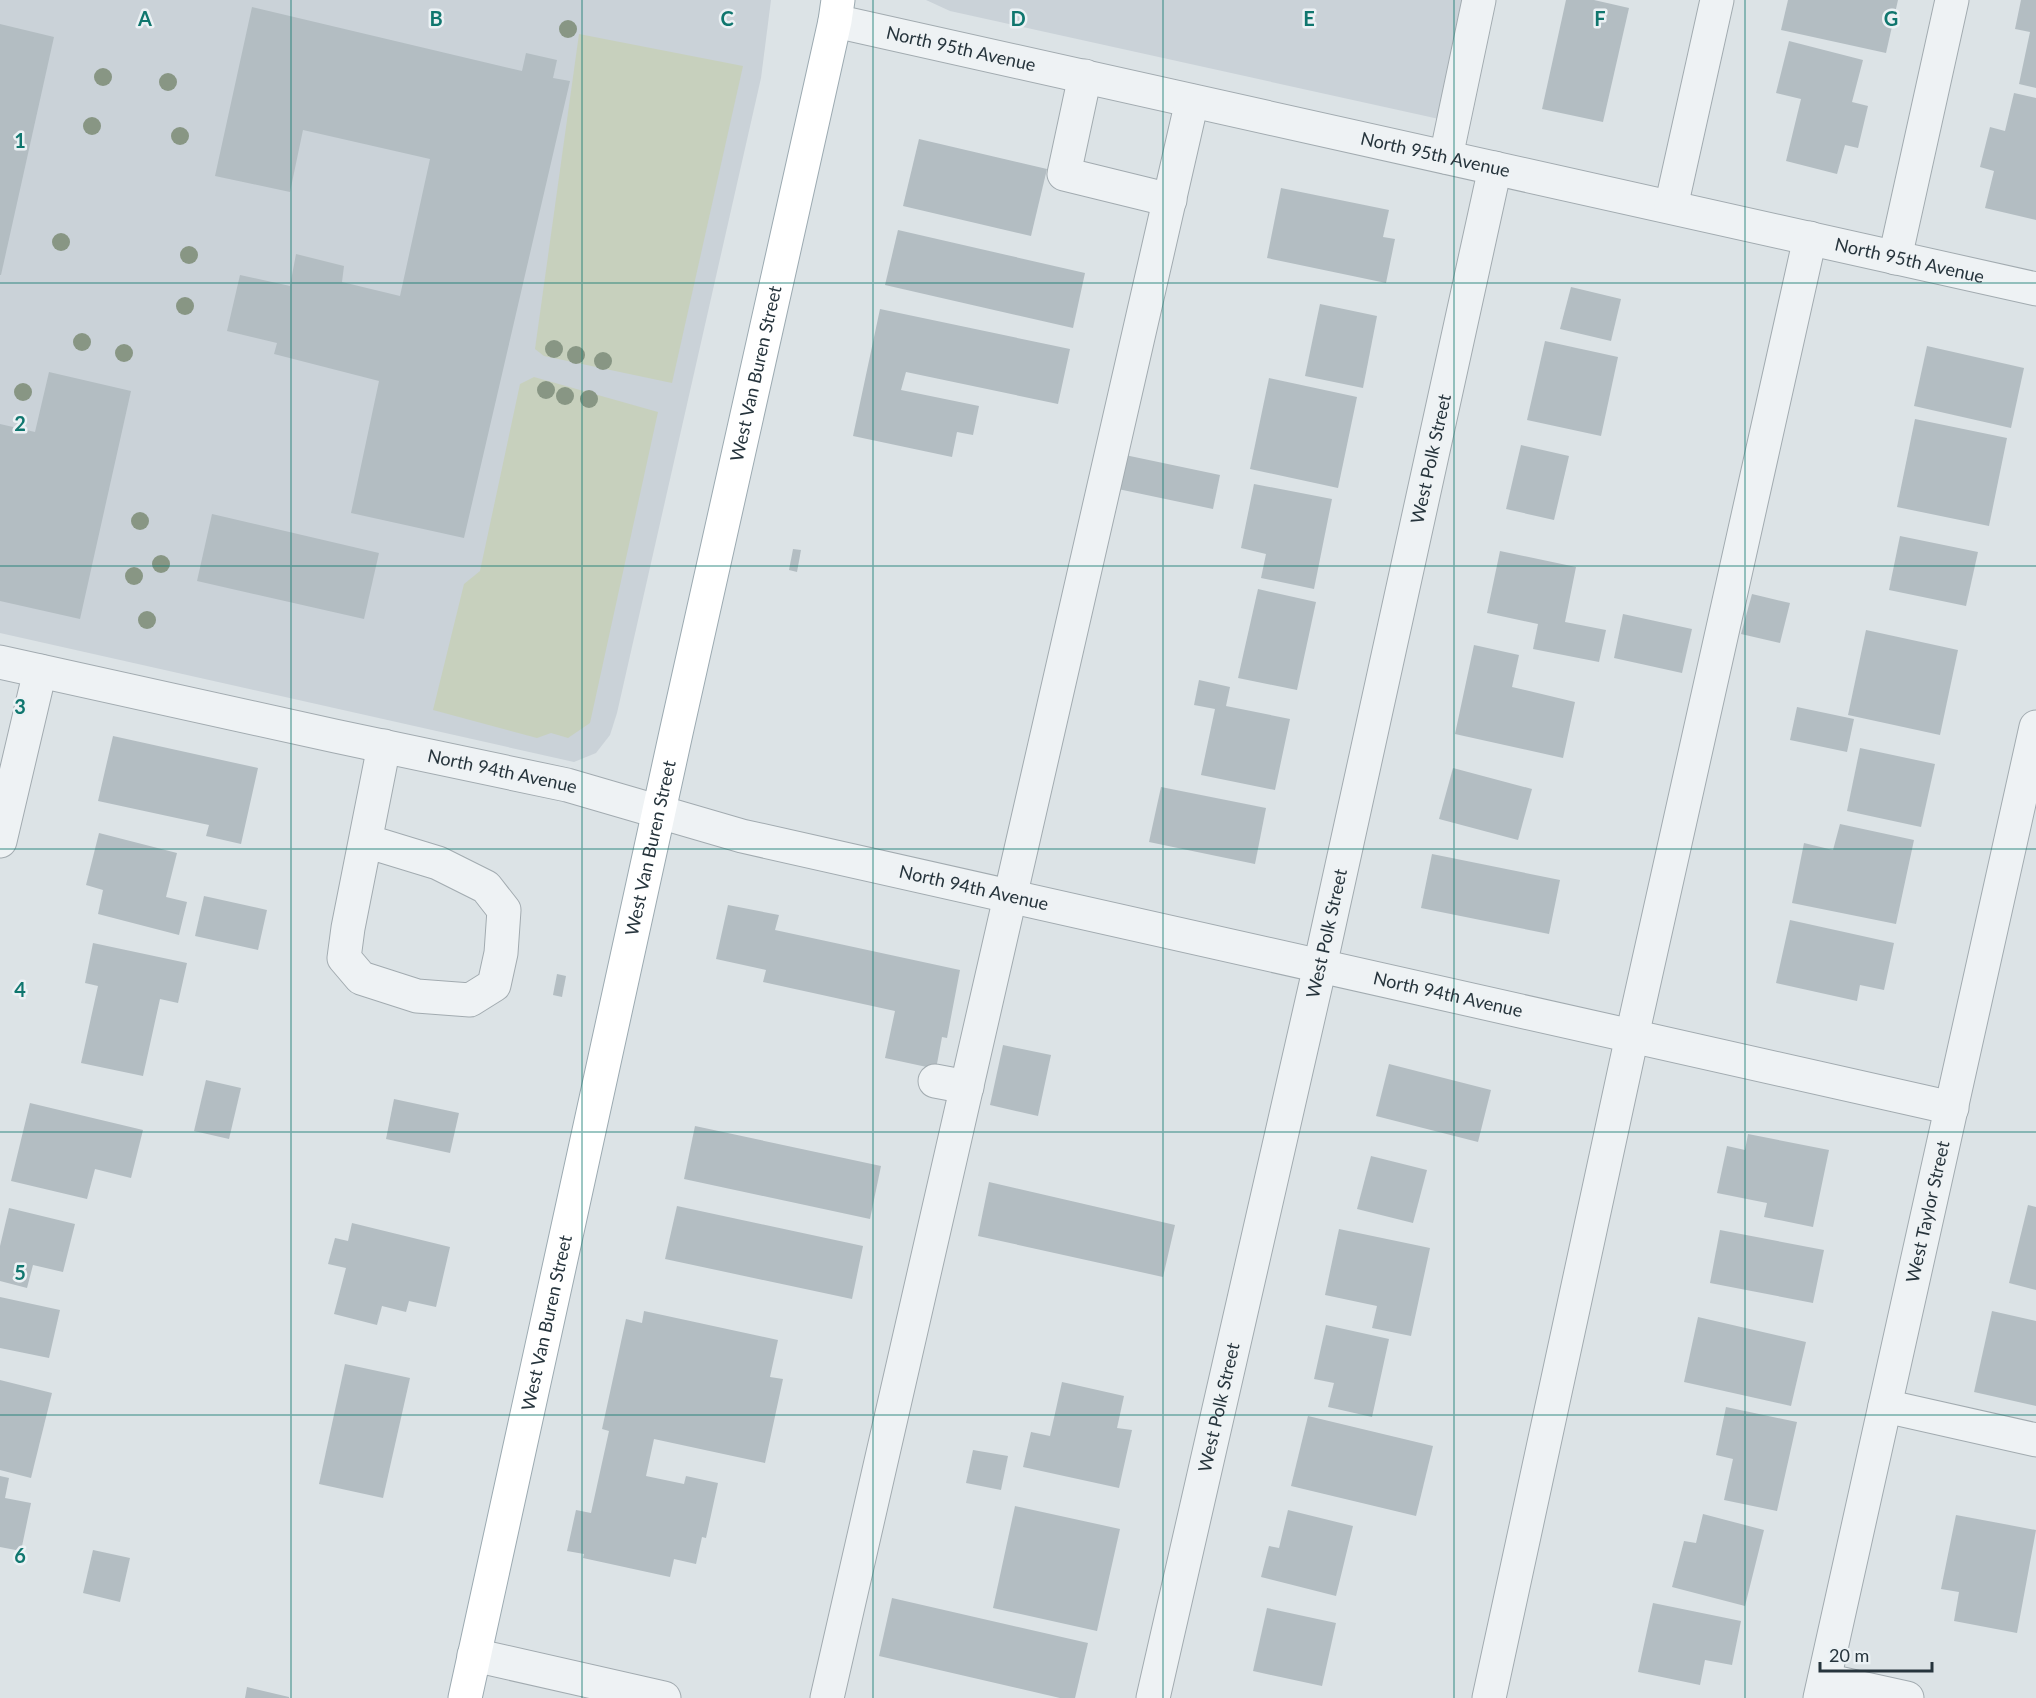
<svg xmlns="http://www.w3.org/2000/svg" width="2036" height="1698" viewBox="0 0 2036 1698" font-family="Lato,sans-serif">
	<rect width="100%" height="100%" fill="#dce3e6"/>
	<!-- built -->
	<g fill="#cad2d8">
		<path d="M0 0H771L761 78 617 713 610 735 596 753 574 762 0 633Z"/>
		<path d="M926 0H1464L1439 119 950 11Z"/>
	</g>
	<!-- green -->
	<g fill="#c7d0bd">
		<path d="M579 34 743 66 672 383 544 356 535 349Z"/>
		<path d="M534 377 658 412 590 723 568 738 551 733 537 738 433 710 464 584 480 571 520 384Z"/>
	</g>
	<!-- building -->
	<g fill="#b3bdc2">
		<path d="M1566 0H1594L1629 8 1603 122 1542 109Z"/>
		<path d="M1788 0H1898L1886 53 1781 30Z"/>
		<path d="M2021 0H2036V88L2019 84 2030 32 2015 29Z"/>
		<path d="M252 7 522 71 526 53 557 60 553 78 570 81 464 538 351 513 379 381 274 354 277 343 227 331 240 275 290 286 296 254 344 266 342 282 400 296 430 159 303 130 290 192 215 176Z"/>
		<path d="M0 24 54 37 1 275H0Z"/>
		<path d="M1789 41 1863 60 1852 102 1868 106 1858 148 1845 145 1837 174 1786 161 1801 99 1776 93Z"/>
		<path d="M2014 93 2036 98V220L1985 208 1994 171 1980 167 1990 127 2005 131Z"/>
		<path d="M919 139 1047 169 1031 236 903 206Z"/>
		<path d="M1281 188 1389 210 1383 237 1395 239 1386 283 1267 258Z"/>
		<path d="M898 230 1085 273 1073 328 885 285Z"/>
		<path d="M1571 287 1621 299 1611 341 1560 329Z"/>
		<path d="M1320 304 1377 316 1363 388 1305 376Z"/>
		<path d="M880 309 1070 349 1058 404 906 372 901 390 979 406 973 435 957 432 952 457 853 436Z"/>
		<path d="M1545 341 1618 357 1601 436 1527 420Z"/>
		<path d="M1927 346 2024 368 2011 428 1914 406Z"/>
		<path d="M49 372 131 391 80 619 0 601V424L35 432Z"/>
		<path d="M1269 378 1357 397 1338 488 1250 469Z"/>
		<path d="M1915 419 2007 438 1989 526 1897 507Z"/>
		<path d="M1521 445 1569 456 1554 520 1506 509Z"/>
		<path d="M1125 455 1220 475 1213 509 1118 489Z"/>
		<path d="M1254 484 1332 499 1314 589 1261 578 1266 554 1241 548Z"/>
		<path d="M212 514 379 553 364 619 197 581Z"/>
		<path d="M1900 536 1978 552 1966 606 1889 590Z"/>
		<path d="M793 549 801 550 797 572 789 570Z"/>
		<path d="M1500 551 1576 567 1565 622 1606 630 1599 662 1533 649 1538 624 1487 613Z"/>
		<path d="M1258 589 1316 602 1297 690 1238 678Z"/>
		<path d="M1752 594 1790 603 1780 643 1741 634Z"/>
		<path d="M1623 614 1692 629 1682 673 1614 658Z"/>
		<path d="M1866 630 1958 650 1940 735 1848 715Z"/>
		<path d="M1474 645 1519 655 1512 687 1575 702 1563 758 1455 734Z"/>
		<path d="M1199 680 1230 687 1226 706 1290 719 1275 790 1201 775 1215 709 1194 705Z"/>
		<path d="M1797 707 1854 719 1847 752 1790 740Z"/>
		<path d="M113 736 258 768 241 844 206 836 209 825 98 801Z"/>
		<path d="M1860 748 1935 764 1921 827 1847 811Z"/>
		<path d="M1453 768 1532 789 1518 840 1439 819Z"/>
		<path d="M1161 787 1266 808 1255 864 1149 842Z"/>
		<path d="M1840 824 1914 840 1896 924 1792 903 1804 843 1833 850Z"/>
		<path d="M99 833 177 853 166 897 187 902 179 935 98 914 103 890 86 885Z"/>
		<path d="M1432 854 1560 880 1549 934 1421 908Z"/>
		<path d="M204 896 267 910 258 950 195 936Z"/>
		<path d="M728 905 779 915 775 930 960 970 947 1038 942 1037 936 1069 885 1058 895 1011 763 982 766 970 716 959Z"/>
		<path d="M1790 920 1894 943 1884 990 1860 985 1857 1001 1776 983Z"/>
		<path d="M93 943 187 963 178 1003 160 999 143 1076 81 1063 98 986 85 983Z"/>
		<path d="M557 974 566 976 562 997 553 995Z"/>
		<path d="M1003 1045 1051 1055 1038 1116 990 1105Z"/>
		<path d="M1389 1064 1491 1090 1478 1142 1376 1116Z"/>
		<path d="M206 1080 241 1088 229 1139 194 1131Z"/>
		<path d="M394 1099 459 1113 450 1153 386 1139Z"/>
		<path d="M30 1103 143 1130 131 1178 95 1169 87 1199 11 1181Z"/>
		<path d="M695 1126 881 1166 870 1219 684 1179Z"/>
		<path d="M1748 1134 1829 1150 1813 1227 1764 1217 1767 1203 1717 1193 1727 1146 1745 1150Z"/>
		<path d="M1371 1156 1427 1170 1413 1223 1357 1209Z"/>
		<path d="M989 1182 1175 1225 1163 1277 978 1236Z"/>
		<path d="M2028 1205 2036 1207V1290L2009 1283Z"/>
		<path d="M677 1206 863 1246 852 1299 665 1259Z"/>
		<path d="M9 1208 75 1224 63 1272 33 1265 27 1288 0 1281V1246Z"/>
		<path d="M352 1223 450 1247 436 1307 409 1301 406 1312 382 1306 377 1325 334 1314 346 1268 328 1264 335 1238 348 1241Z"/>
		<path d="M1339 1229 1430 1248 1411 1336 1372 1328 1377 1306 1325 1295Z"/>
		<path d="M1720 1230 1824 1250 1813 1303 1710 1283Z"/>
		<path d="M0 1297 60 1310 49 1358 0 1348Z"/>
		<path d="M644 1311 778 1340 770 1377 783 1379 765 1463 654 1439 646 1476 684 1484 686 1476 718 1483 706 1538 702 1537 696 1564 674 1559 670 1577 583 1558 584 1554 567 1551 576 1510 591 1513 609 1431 602 1429 626 1319 642 1323Z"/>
		<path d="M1992 1311 2036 1321V1406L1974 1392Z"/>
		<path d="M1698 1317 1806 1342 1791 1406 1684 1382Z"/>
		<path d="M1326 1325 1389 1339 1372 1417 1328 1407 1334 1383 1314 1379Z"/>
		<path d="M345 1364 410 1378 383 1498 319 1484Z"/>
		<path d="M0 1380 52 1393 31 1478 0 1470Z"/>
		<path d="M1062 1382 1124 1396 1117 1428 1132 1430 1119 1488 1023 1467 1031 1432 1050 1436Z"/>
		<path d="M1726 1407 1797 1422 1777 1511 1724 1500 1733 1459 1716 1455Z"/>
		<path d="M1308 1416 1433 1446 1416 1516 1291 1486Z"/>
		<path d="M973 1450 1008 1456 1001 1490 966 1483Z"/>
		<path d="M0 1476 9 1478 5 1498 31 1503 21 1551 0 1547Z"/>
		<path d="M1015 1506 1120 1529 1097 1631 993 1608Z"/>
		<path d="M1288 1510 1353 1526 1336 1596 1261 1577 1269 1546 1279 1548Z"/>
		<path d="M1703 1514 1764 1530 1745 1606 1672 1587 1684 1541 1696 1543Z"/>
		<path d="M1956 1515 2036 1530 2017 1633 1954 1621 1959 1592 1941 1589Z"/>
		<path d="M93 1550 130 1558 120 1602 83 1593Z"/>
		<path d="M892 1598 1088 1643 1075 1698H1060L879 1656Z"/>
		<path d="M1653 1603 1741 1621 1732 1665 1705 1660 1700 1685 1638 1672Z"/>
		<path d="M1267 1608 1336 1623 1322 1686 1253 1671Z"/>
		<path d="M247 1687 289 1697V1698H245Z"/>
	</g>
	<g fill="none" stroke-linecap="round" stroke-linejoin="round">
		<defs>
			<g id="minor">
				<path id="s1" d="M835 21 2036 289"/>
				<path d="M1085 76 1064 174 1170 200"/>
				<path d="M1446 157 1479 0"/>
				<path d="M1671 207 1717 0"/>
				<path d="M1895 258 1952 0"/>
				<path id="s2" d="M0 662 335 736 567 785 742 836 1952 1108"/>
				<path d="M0 841 40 671"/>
				<path d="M366 841 438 863 486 887 504 910 501 953 494 985 470 1000 417 996 361 978 344 958 348 928 384 746"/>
				<path d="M935 1081 967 1087"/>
				<path d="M1885 1406 2036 1440"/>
				<path d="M474 1655 664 1698"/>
				<path d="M1825 1680 1907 1698"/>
				<path d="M827 1698 1192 101"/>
				<path id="s3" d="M1153 1698 1320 966 1495 168"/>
				<path d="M1489 1698 1632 1036 1810 238"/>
				<path id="s4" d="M1820 1698 2036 727"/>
			</g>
			<g id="major">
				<path id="s5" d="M465 1698 676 733 835 21 838 0"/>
			</g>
		</defs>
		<!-- minor casing -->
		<use href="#minor" stroke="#a2abb0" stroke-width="35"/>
		<!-- major casing -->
		<use href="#major" stroke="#9caab1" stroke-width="35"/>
		<!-- minor -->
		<use href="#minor" stroke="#eef2f4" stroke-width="33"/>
		<!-- major -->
		<use href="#major" stroke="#fff" stroke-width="33"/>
	</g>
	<!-- trees -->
	<g fill="#889684">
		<circle cx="568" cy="29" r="9"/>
		<circle cx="103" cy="77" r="9"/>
		<circle cx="168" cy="82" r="9"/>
		<circle cx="92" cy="126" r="9"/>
		<circle cx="180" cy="136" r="9"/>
		<circle cx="61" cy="242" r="9"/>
		<circle cx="189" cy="255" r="9"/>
		<circle cx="185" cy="306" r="9"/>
		<circle cx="82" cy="342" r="9"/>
		<circle cx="554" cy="349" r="9"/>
		<circle cx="124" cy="353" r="9"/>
		<circle cx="576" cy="355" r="9"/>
		<circle cx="603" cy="361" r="9"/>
		<circle cx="546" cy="390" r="9"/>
		<circle cx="23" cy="392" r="9"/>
		<circle cx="565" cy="396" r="9"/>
		<circle cx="589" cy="399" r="9"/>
		<circle cx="140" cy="521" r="9"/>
		<circle cx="161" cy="564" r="9"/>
		<circle cx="134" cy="576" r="9"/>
		<circle cx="147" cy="620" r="9"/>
	</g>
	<!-- grid -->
	<path fill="none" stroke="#0f766e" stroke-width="1.5" stroke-opacity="0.55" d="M291 0V1698M582 0V1698M873 0V1698M1163 0V1698M1454 0V1698M1745 0V1698M0 283H2036M0 566H2036M0 849H2036M0 1132H2036M0 1415H2036"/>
	<g text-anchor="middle" stroke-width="5" stroke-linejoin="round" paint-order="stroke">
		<!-- street labels -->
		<g font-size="18" fill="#26343c" stroke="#ebf1f4">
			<text dy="6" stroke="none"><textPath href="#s1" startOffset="129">North 95th Avenue</textPath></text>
			<text dy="6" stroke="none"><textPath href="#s1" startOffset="615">North 95th Avenue</textPath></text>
			<text dy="6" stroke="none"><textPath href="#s1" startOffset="1101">North 95th Avenue</textPath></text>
			<text dy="6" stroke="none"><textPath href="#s5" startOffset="1356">West Van Buren Street</textPath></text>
			<text dy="6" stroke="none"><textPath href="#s3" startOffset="1270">West Polk Street</textPath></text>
			<text dy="6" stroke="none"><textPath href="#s2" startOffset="514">North 94th Avenue</textPath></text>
			<text dy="6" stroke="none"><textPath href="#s5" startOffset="870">West Van Buren Street</textPath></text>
			<text dy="6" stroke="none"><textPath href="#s2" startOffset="1000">North 94th Avenue</textPath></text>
			<text dy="6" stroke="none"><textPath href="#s3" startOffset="784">West Polk Street</textPath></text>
			<text dy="6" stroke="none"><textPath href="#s2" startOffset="1486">North 94th Avenue</textPath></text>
			<text dy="6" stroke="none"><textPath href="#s4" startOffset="498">West Taylor Street</textPath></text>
			<text dy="6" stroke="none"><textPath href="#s5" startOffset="384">West Van Buren Street</textPath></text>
			<text dy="6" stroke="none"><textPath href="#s3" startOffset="298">West Polk Street</textPath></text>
		</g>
	</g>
	<g font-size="20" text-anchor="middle" font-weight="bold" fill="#0f766e" stroke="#ebf1f4" stroke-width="5" stroke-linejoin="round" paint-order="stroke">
		<text x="145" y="26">A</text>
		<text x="436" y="26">B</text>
		<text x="727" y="26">C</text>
		<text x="1018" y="26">D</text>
		<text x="1309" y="26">E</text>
		<text x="1600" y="26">F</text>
		<text x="1891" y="26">G</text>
		<text x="20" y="148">1</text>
		<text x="20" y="431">2</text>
		<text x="20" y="714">3</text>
		<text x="20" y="997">4</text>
		<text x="20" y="1280">5</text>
		<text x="20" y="1563">6</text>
	</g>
	<!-- scale -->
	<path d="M1820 1662v9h112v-9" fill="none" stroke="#26343c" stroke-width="3"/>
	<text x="1829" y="1662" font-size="18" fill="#26343c" stroke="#ebf1f4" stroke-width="4.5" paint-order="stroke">20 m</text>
</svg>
